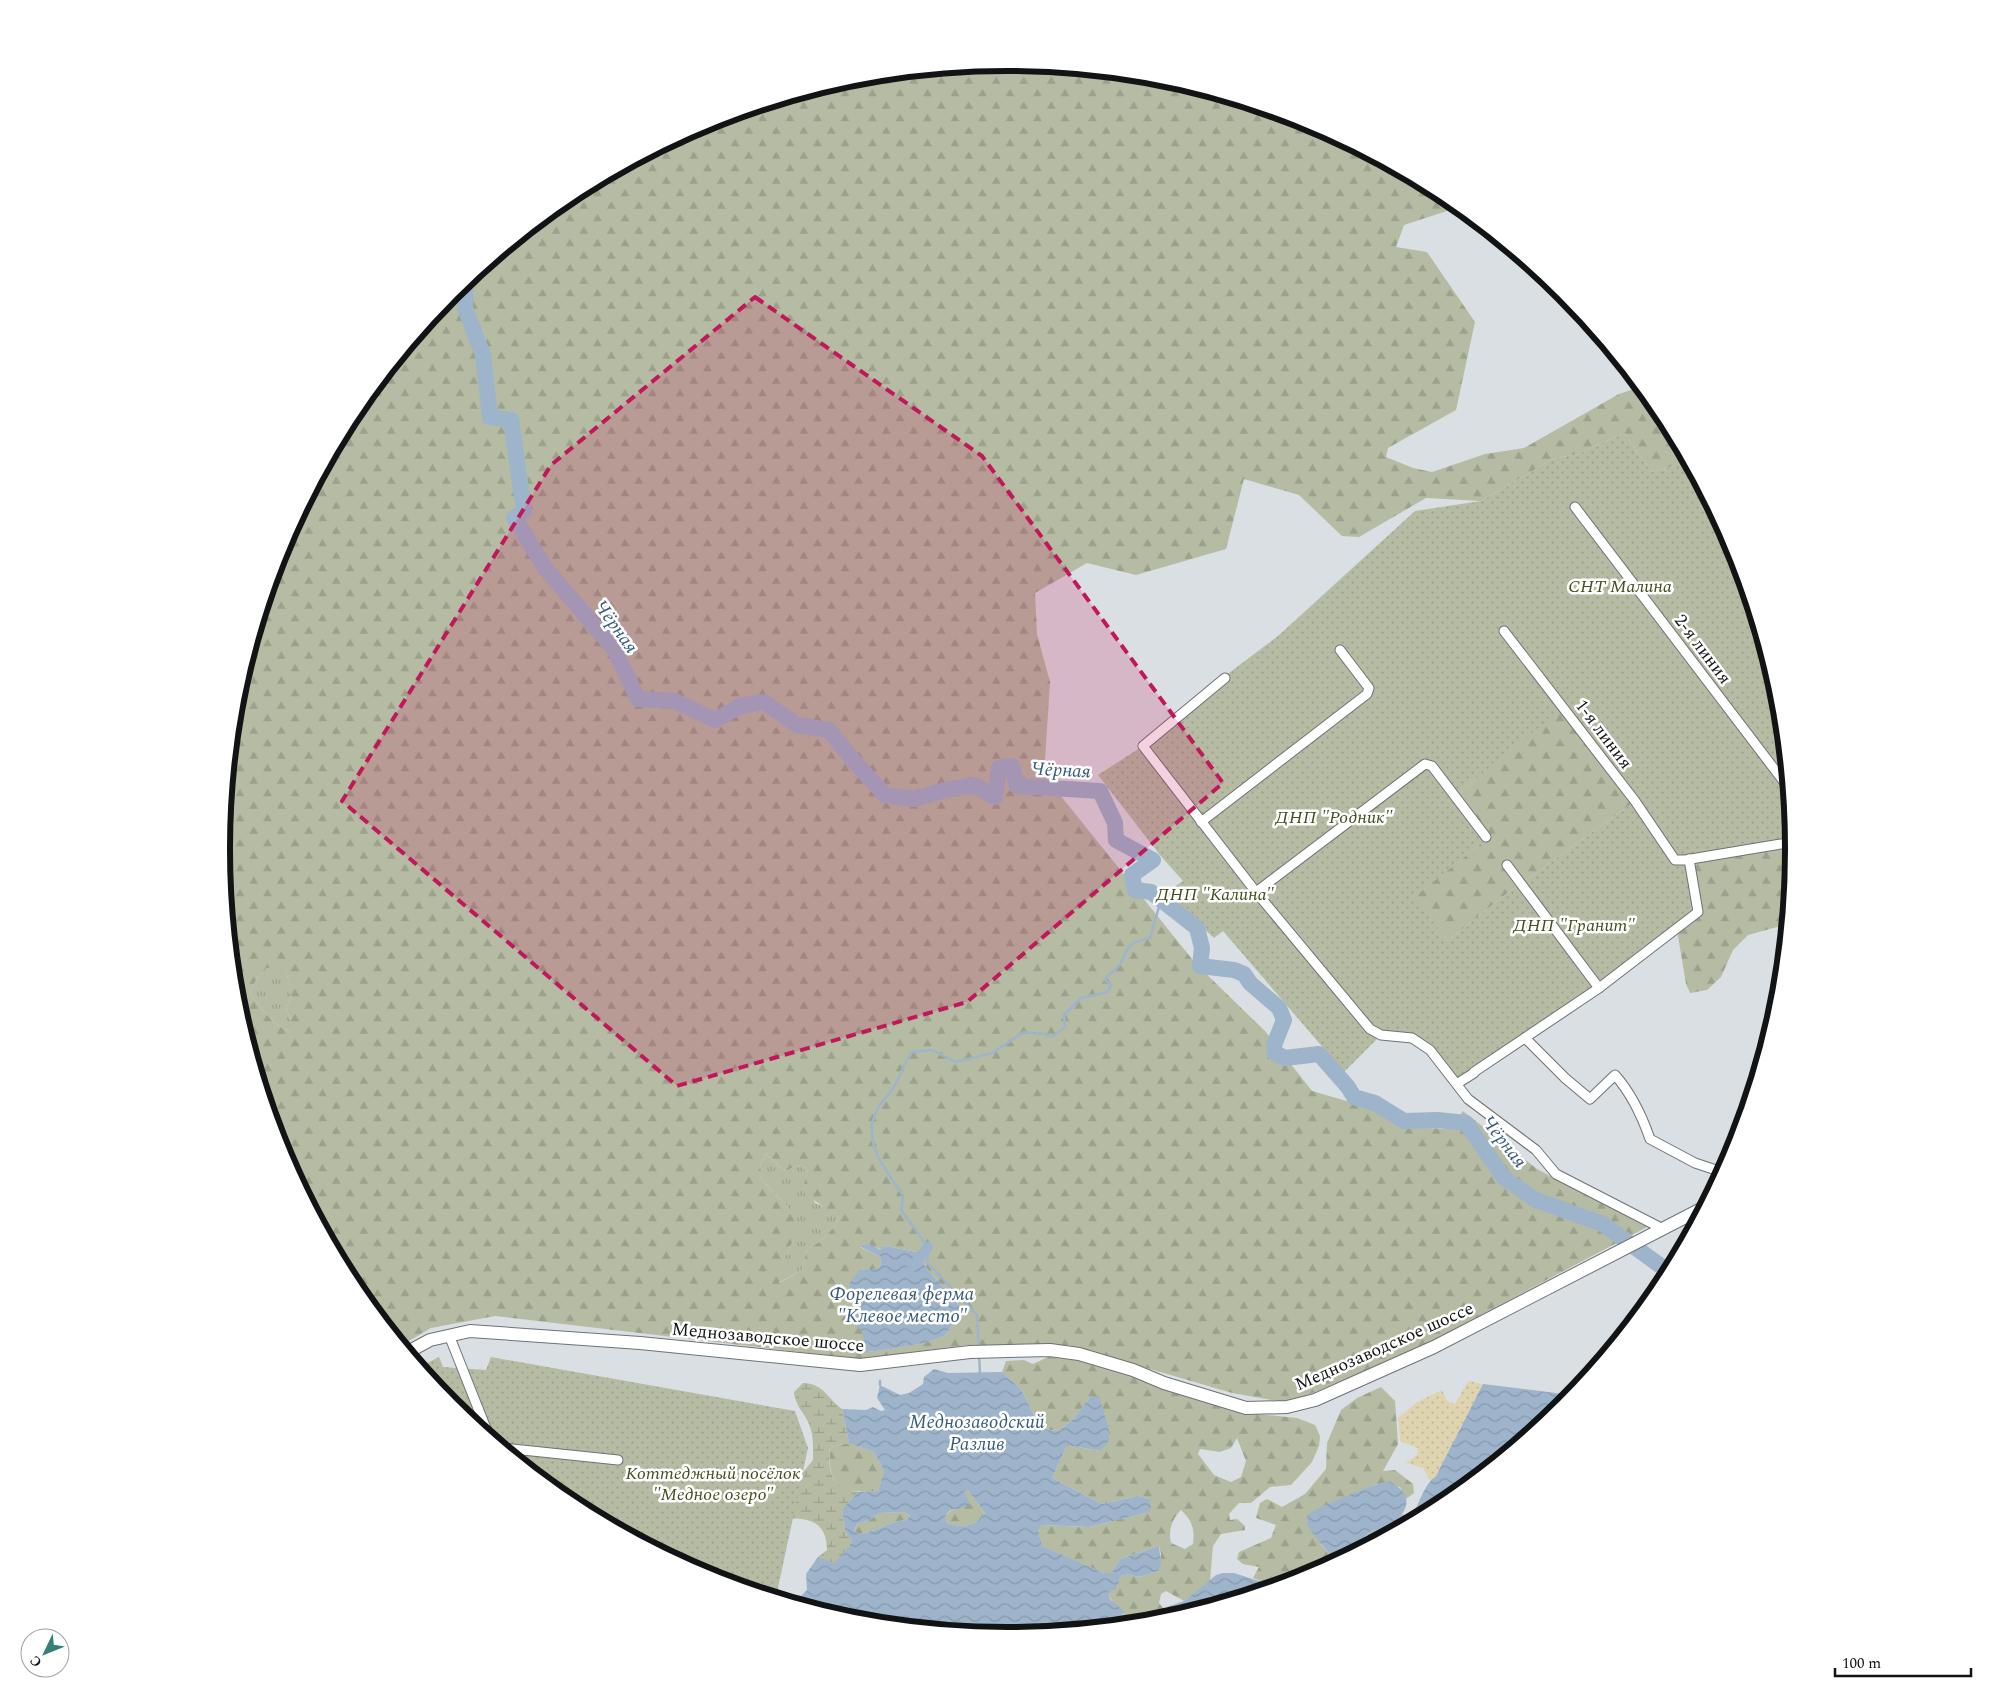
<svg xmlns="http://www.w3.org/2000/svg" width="2015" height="1698" viewBox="0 0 2015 1698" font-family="Spectral,serif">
	<defs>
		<pattern id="grass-tufts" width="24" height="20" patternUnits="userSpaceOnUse" patternTransform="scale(1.25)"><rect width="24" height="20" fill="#b5bca3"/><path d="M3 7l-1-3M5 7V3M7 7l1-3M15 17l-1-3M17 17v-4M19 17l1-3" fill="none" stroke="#9ba18b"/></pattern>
		<pattern id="forest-firs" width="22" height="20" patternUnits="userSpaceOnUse" patternTransform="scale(1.25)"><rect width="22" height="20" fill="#b5bca3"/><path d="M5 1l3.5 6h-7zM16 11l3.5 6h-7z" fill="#9ba18b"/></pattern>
		<pattern id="wetland-marsh" width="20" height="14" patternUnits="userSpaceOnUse" patternTransform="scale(1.25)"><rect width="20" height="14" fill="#b5bca3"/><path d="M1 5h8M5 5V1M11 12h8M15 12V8" fill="none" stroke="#9ba18b"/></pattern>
		<pattern id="sand-dots" width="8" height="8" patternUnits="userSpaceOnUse" patternTransform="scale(1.25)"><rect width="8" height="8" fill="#ded5b0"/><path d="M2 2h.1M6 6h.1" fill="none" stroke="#bdb696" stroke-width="1.8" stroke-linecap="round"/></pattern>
		<pattern id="garden-dots" width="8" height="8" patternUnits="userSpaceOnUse" patternTransform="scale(1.25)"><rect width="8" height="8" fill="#b5bca3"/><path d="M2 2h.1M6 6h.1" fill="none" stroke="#9ba18b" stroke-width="1.8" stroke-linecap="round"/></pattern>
		<pattern id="water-waves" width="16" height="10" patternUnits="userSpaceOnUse" patternTransform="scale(1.25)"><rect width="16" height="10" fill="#9eb4cb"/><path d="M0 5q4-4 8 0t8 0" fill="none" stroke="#879aad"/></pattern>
	</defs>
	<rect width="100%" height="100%" fill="#dadfe3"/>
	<!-- grass -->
	<g fill="url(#grass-tufts)">
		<path d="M285 966 292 995 286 1008 291 1020V1032C272 1025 262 1009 250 993L257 978 267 968Z"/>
		<path d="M766 1154 785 1171 799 1165 808 1172 807 1179 815 1203 828 1208 839 1217C831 1233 823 1241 807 1249L802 1270 778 1283 783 1260 794 1239 790 1210 762 1180 760 1164Z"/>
	</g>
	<!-- forest -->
	<g fill="url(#forest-firs)" fill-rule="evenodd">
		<path d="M1008 63 1161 78 1309 122 1445 195 1459 207 1404 225 1396 247 1427 252 1475 322 1456 410 1388 448 1386 457 1413 468 1432 472 1485 454 1524 448 1619 394 1640 387 1662 412 1688 462 1652 472 1624 433 1578 454 1553 459 1481 501 1426 498 1359 537 1342 536 1299 495 1244 479 1226 549 1136 575 1087 563 1035 593 1037 634 1050 682 1044 775 1196 964 1265 1031 1312 1091 1367 1107 1404 1127 1450 1129 1463 1111 1537 1169 1647 1227 1416 1349 1289 1403 1232 1393 1068 1345H967L860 1359 495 1316 431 1328 402 1345 353 1286 281 1150 236 1002 221 849 236 695 281 548 354 412 452 293 571 195 707 122 854 78ZM285 967 292 995 286 1008 291 1020V1032C272 1025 262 1009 250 993L257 978 267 968ZM766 1154 785 1171 799 1165 808 1172 802 1190C814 1202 826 1207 839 1217 831 1233 823 1241 807 1249L802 1270 779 1283 783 1260 794 1239 796 1221 790 1210 762 1180 760 1164ZM871 1244 881 1250 885 1246 917 1252 928 1270 960 1306C955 1314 953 1327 946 1334 939 1343 879 1351 866 1352L859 1270 880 1269 881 1257 860 1247Z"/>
		<path d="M1563 707 1634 802 1501 898 1448 941 1413 897 1487 839 1456 795Z"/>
		<path d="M1793 842 1786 929 1777 927 1748 935 1733 950 1721 977 1707 990 1690 993 1686 984 1677 930 1690 859Z"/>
		<path d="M1048 1357 1076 1360 1122 1372 1159 1388 1236 1412 1297 1418 1315 1425 1320 1436 1319 1446 1312 1462 1291 1485 1270 1487 1251 1503H1239L1229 1514 1230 1520 1237 1519 1245 1526V1530L1221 1534 1213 1546 1210 1581 1184 1601 1166 1591 1161 1594 1159 1603 1166 1612 1163 1620 1123 1624 1120 1617 1124 1614C1119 1605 1111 1603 1108 1593L1116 1588 1121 1576 1130 1574C1140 1580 1147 1574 1158 1571L1161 1554 1159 1546 1120 1559 1111 1573H1104L1041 1546 1038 1529 1042 1525 1089 1527 1146 1513 1150 1499 1138 1496 1102 1504 1052 1478 1067 1445 1100 1451 1090 1397 1074 1418 1059 1431C1036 1431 1034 1412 1024 1395 1020 1386 1009 1379 1002 1372L1006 1361 1024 1360 1033 1364ZM1237 1438 1246 1461 1241 1477 1231 1482 1214 1475 1198 1454 1200 1449 1220 1452 1231 1448ZM1181 1510C1192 1520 1195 1529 1193 1544L1185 1549 1171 1543C1168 1530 1172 1519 1181 1510Z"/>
		<path d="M1381 1387 1395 1401 1398 1444 1383 1471 1395 1470 1413 1484 1414 1493 1406 1499 1400 1487 1377 1484 1340 1500 1321 1544 1335 1561 1308 1576 1274 1586 1253 1578 1259 1567 1243 1564 1237 1559 1239 1552 1271 1538 1276 1525 1256 1518 1260 1503 1267 1499 1282 1507 1305 1494 1326 1469 1327 1443 1341 1410 1357 1398Z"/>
		<path d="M849 1443 874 1452 884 1471 878 1491C840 1494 827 1487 830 1447Z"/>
		<path d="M964 1490H968L985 1513C975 1527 963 1528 947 1523L945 1517 951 1510 959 1509Z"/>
		<path d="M905 1512 910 1516 906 1520C889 1521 875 1533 858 1534L854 1530 857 1524 870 1520 879 1513Z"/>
	</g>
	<!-- wetland -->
	<g fill="url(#wetland-marsh)">
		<path d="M803 1383C823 1383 828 1399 842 1409L849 1443 830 1447C828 1474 830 1486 858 1492L842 1509 845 1530 852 1542 835 1564 818 1557 827 1550C827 1522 809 1517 785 1519L792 1486 813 1460C813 1448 814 1436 809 1424 804 1411 797 1410 794 1392Z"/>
		<path d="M1403 1514 1407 1518H1413L1394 1530 1391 1525Z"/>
		<path d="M1382 1529 1386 1534 1345 1556C1353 1545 1363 1541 1371 1531Z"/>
	</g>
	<!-- sand -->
	<path fill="url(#sand-dots)" d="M1468 1381 1483 1384 1436 1476 1430 1481 1423 1468 1406 1463 1417 1455 1418 1448 1400 1441 1398 1418 1417 1402 1442 1390 1447 1401 1455 1404Z"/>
	<!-- garden -->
	<g fill="url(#garden-dots)" fill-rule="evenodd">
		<path d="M1624 433 1652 472 1688 462 1734 548 1779 696 1793 842 1690 859 1698 912 1677 930 1457 1084 1412 1038 1381 1035 1344 1072 1223 931 1214 938 1165 893 1183 881 1160 855 1098 775 1143 746 1229 673 1278 636 1415 511 1481 501 1553 459 1578 454ZM1563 708 1634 802 1501 898 1448 941 1414 897 1487 839 1456 795Z"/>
		<path d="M439 1357 443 1367 486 1370 491 1357 795 1411 808 1448 776 1597 706 1576 570 1503 451 1405 420 1367Z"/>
	</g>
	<!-- water -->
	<g fill="url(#water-waves)" fill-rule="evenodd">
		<path d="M871 1244 880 1250 885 1246 917 1252 928 1270 960 1306C955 1314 953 1327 946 1334 939 1343 880 1351 866 1352L863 1334 855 1321 849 1284 859 1270 880 1268 881 1257 859 1246Z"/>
		<path d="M934 1369 948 1373 1002 1372C1009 1379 1020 1386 1024 1395 1034 1412 1036 1432 1059 1431L1074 1418 1090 1397 1099 1396 1109 1430V1441L1100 1451 1067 1445 1052 1478 1102 1504 1138 1496 1150 1499 1151 1509 1146 1513 1089 1527 1042 1525 1038 1530 1042 1546 1104 1573H1111L1120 1559 1159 1546 1161 1563 1158 1571C1147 1574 1140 1580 1130 1574L1121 1576 1116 1589 1108 1593 1110 1599 1125 1612 1120 1617 1123 1624 1007 1635 854 1620 795 1602 807 1590 806 1574 818 1557 835 1563 852 1542 845 1530 842 1509 858 1492 878 1491 884 1471 874 1452 849 1443 842 1409 866 1410 873 1407 881 1411 885 1410 877 1398 880 1385 900 1395 909 1393 923 1384 924 1377ZM968 1490 985 1513C975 1527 963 1528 947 1523L945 1517 950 1510 959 1509 970 1504 964 1491ZM905 1512 910 1516 906 1520C889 1521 875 1533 858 1534L854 1530 857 1524 870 1520 879 1513Z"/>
		<path d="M1483 1384 1572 1395 1563 1405 1444 1503 1405 1524C1419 1513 1419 1489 1436 1476Z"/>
		<path d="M1389 1481C1413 1494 1411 1509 1391 1525L1394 1530 1386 1534 1382 1529 1371 1531C1365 1537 1361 1540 1354 1545 1347 1550 1344 1557 1335 1561L1308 1527 1307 1515C1322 1505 1371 1485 1389 1481Z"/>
		<path d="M1223 1573H1234L1274 1586 1163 1620 1167 1607 1184 1601 1216 1575Z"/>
	</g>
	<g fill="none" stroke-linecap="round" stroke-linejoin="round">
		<!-- stream -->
		<g stroke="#9eb4cb" stroke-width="2.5">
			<path d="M979 1347 977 1315 927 1262 928 1247 901 1210 903 1196C887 1170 861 1144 876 1112 879 1104 887 1097 892 1090 900 1078 903 1064 912 1052L932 1050 956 1062 992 1053 1024 1032 1044 1034 1052 1037 1065 1027 1064 1015 1081 998 1107 992 1111 985 1105 980C1107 974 1112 973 1116 969 1133 951 1117 945 1150 938L1161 900"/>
			<path d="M979 1355 980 1373"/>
			<path d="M880 1381V1385"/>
		</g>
		<!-- canal -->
		<path stroke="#9eb4cb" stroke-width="10" d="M912 1267 928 1247"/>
		<!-- river -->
		<path stroke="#9eb4cb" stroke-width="16" d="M466 281 465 308 483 355 490 417 511 420 524 511 514 518 546 569 614 649 638 699 675 701 715 720 740 706 764 702 797 725 829 730 853 760 885 795 914 799 945 790 974 785 995 797 999 768 1012 766 1017 786 1100 791 1115 823 1116 840 1153 860 1132 875 1135 890 1151 892 1197 928 1202 948 1200 966 1234 970 1244 974 1250 983 1279 1008 1284 1020 1274 1045 1275 1053 1285 1058 1319 1054 1348 1087 1354 1097 1375 1103 1404 1121 1438 1120 1466 1123 1504 1178 1536 1200 1603 1224 1669 1272"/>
		<defs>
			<g id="street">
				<path d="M1575 507 1788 787"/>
				<path d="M1504 631 1635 801 1675 860H1685L1793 842"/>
				<path d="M1225 678 1143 746 1256 892 1370 1029 1381 1035 1412 1038 1430 1050 1468 1099 1536 1150 1556 1174 1663 1229"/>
				<path d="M1201 822 1367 694 1369 688 1340 650"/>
				<path d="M1507 865 1599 988"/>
				<path d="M1256 892 1425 764 1432 766 1486 837"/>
				<path d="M1525 1038 1565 1078 1590 1099 1615 1075C1631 1093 1642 1116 1650 1139L1695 1163 1722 1172"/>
				<path d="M1474 1072 1599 988 1698 912 1689 859"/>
				<path d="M1458 1083 1474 1073"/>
				<path d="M449 1335 489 1436"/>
				<path d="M503 1448 618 1460"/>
			</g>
			<path id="secondary" d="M408 1352 430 1340 470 1331 640 1343 860 1365 970 1352 1050 1350 1079 1354 1133 1370 1164 1383 1246 1408 1287 1407 1315 1400 1434 1347 1703 1208"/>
		</defs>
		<!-- street casing -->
		<use href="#street" stroke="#6e7276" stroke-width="11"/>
		<!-- secondary casing -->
		<use href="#secondary" stroke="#6e7276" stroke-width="14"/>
		<!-- street -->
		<use href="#street" stroke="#fff" stroke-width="9"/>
		<!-- secondary -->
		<use href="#secondary" stroke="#fff" stroke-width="12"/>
	</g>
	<!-- marked area -->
	<path fill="#c2185b" fill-opacity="0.2" stroke="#c2185b" stroke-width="4" stroke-dasharray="10 6" stroke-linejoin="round" d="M755 297 982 456 1223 783 967 1002 677 1086 342 801 551 465Z"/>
	<g text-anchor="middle" stroke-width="5" stroke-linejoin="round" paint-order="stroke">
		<!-- park labels -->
		<g font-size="18" font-style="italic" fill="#444d1d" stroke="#fff">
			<text x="1620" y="592">СНТ Малина</text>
			<text x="1334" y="823">ДНП "Родник"</text>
			<text x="1215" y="900">ДНП "Калина"</text>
			<text x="1574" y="931">ДНП "Гранит"</text>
			<text x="713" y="1479">Коттеджный посёлок<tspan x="713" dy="21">"Медное озеро"</tspan></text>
		</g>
		<!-- street labels -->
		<g font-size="18" fill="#121315" stroke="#fff">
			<text transform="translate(1703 649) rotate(53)" y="6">2-я линия</text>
			<text transform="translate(1604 734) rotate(53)" y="6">1-я линия</text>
			<text transform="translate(768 1337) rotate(5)" y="6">Меднозаводское шоссе</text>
			<text transform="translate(1384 1346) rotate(-24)" y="6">Меднозаводское шоссе</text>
		</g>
		<!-- water labels -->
		<g font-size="19" font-style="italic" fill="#365a7d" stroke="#fff">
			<text transform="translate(617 626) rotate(54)" y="7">Чёрная</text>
			<text transform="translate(1061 769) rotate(3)" y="7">Чёрная</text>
			<text transform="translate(1505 1141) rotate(52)" y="7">Чёрная</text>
			<text x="902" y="1300">Форелевая ферма<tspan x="902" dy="22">"Клевое место"</tspan></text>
			<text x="977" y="1428">Меднозаводский<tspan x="977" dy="22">Разлив</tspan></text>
		</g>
	</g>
	<!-- crop -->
	<path d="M0 0H2015V1698H0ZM1007 71H1008A777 777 0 0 1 1785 848V850A777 777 0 0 1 1008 1627H1007A777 777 0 0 1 230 850V848A777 777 0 0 1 1007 71Z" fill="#fff" fill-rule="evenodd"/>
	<path fill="none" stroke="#121315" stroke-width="6" d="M1007 71H1008A777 777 0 0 1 1785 848V850A777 777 0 0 1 1008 1627H1007A777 777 0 0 1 230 850V848A777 777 0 0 1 1007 71Z"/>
	<!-- north arrow -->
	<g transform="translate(45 1653) rotate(227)"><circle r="24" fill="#ffffff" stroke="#a0a1a1"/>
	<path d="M0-4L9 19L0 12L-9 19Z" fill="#367e77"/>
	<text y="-8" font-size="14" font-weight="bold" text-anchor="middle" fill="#121315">С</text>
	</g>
	<!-- scale -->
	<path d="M1835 1668v8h136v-8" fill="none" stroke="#121315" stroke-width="2.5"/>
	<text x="1842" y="1668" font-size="15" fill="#121315" stroke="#ffffff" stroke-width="4" paint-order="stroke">100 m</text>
</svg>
